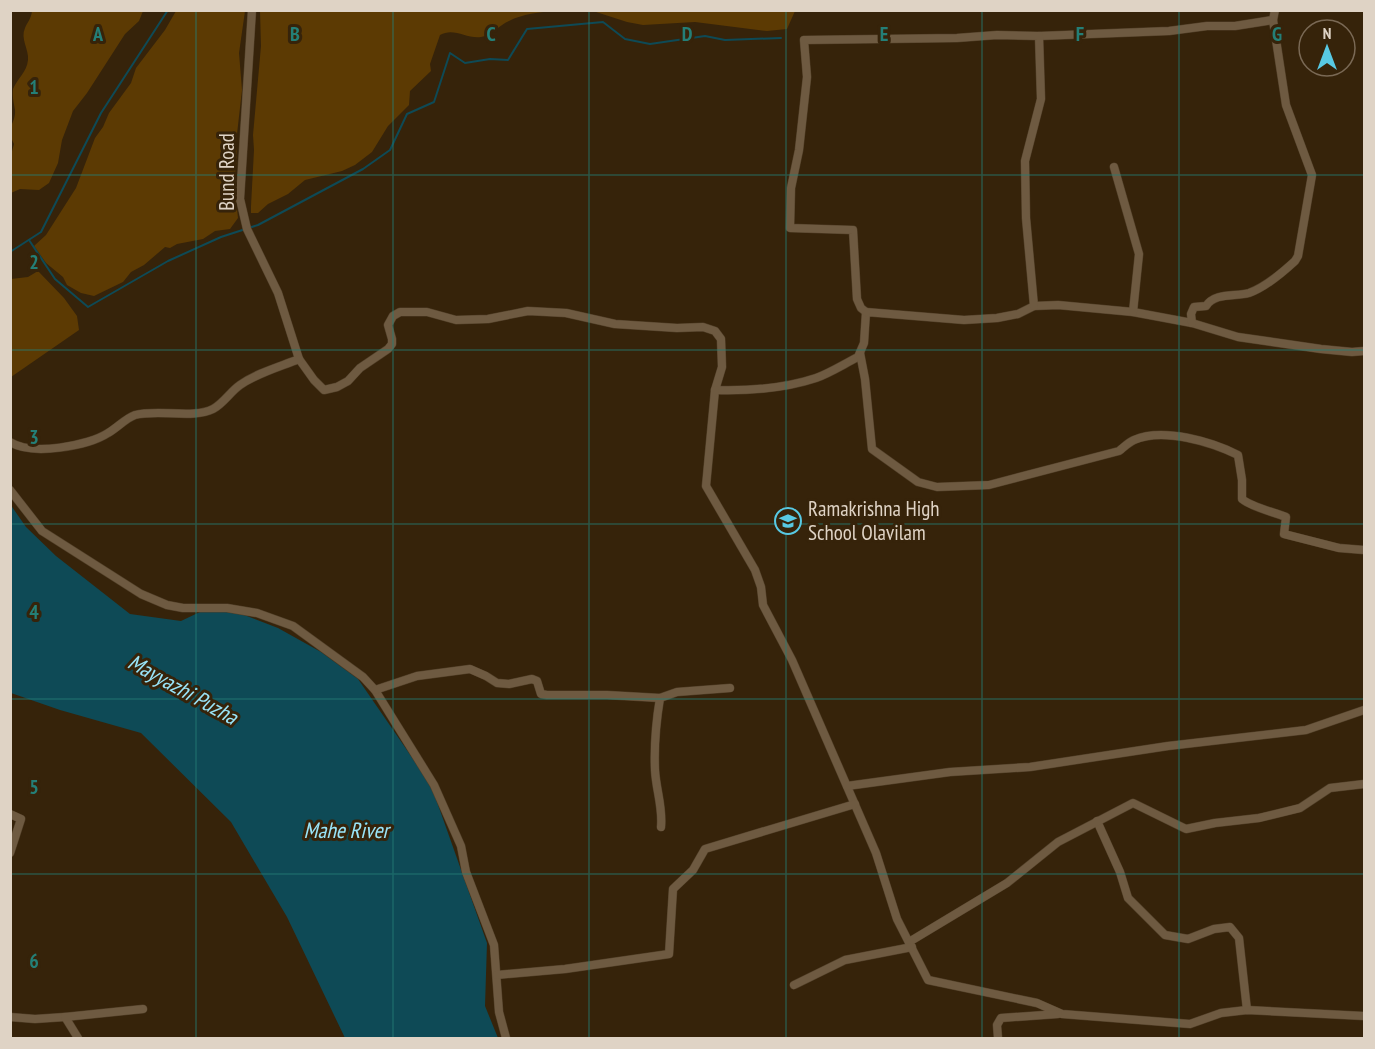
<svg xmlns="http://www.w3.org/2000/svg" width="1375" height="1049" viewBox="0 0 1375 1049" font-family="'PT Sans Narrow',sans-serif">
	<rect width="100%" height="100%" fill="#36230a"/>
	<!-- green -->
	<g fill="#5c3a03">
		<path d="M32 11H143L139 21 125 34 87 93 73 111 62 140 58 163 49 183 39 190 20 189 11 193V155L14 144C5 126 16 124 15 110 14 103 12 97 13 89 17 79 27 72 28 60 29 49 20 39 25 28 28 21 31 19 32 11Z"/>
		<path d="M176 11H245L239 53 242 90 236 143 237 158 234 181 238 218 230 229 215 231 203 239 177 244 170 248 165 247 144 265 131 272 123 282 94 296 81 293 67 285 63 277 46 263 34 246 46 235 76 188 95 138 103 127 109 113 131 83 136 68 165 30Z"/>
		<path d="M260 11V10L555 11C540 12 522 14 509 21 499 25 493 35 481 37 466 39 454 27 440 35L430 64 431 71 410 91 409 105 388 126 372 152 355 165 342 171 305 180 288 194 268 204 258 213H251V206L254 150 253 135 261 46Z"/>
		<path d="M593 11H795L787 29 767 31 695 22 643 25 627 22Z"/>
		<path d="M38 271 64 298 77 316 79 330 11 377V279L28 277Z"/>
	</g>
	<!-- water -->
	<path fill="#0e4a56" d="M10 504 26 527 56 556 130 614 181 621 202 611 231 610 278 628 321 652 358 679 431 785 487 943 485 1006 498 1038H345L287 917 231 822 141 733 60 710 11 693Z"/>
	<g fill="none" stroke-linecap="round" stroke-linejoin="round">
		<!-- stream -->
		<g stroke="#0e4a56" stroke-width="2">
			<path d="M29 240 55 279 88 307 168 261 221 237 258 225 363 169 390 150 407 114 434 102 450 53 465 63 490 59 508 60 527 29 603 22 625 39 650 44 705 36 725 40 781 38"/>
			<path d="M10 252 41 232 101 113 168 10"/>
		</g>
		<defs>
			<g id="street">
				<path d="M252 10 240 199 247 229 278 293 299 359 314 380 324 390 337 387 348 381 360 368 388 349 392 344V339L388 325 393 316 400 312H427L456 320 488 319 528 311 566 313 615 324 677 328 703 327 715 331 721 339 722 367 715 390C750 391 783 389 816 378 830 373 844 364 858 357L864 343 866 312 964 320 997 318 1018 314 1034 306 1058 305 1133 312 1192 323 1238 337 1321 349 1352 352 1364 351"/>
				<path d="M1039 36 1169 31 1207 26H1235L1273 20 1275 10"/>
				<path d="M1114 167 1139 254 1133 312"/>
				<path d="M866 312 861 308 857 299 853 230 790 228 791 188 799 150 807 77 804 40 957 38 997 35 1039 36 1041 99 1025 161 1026 218 1034 306"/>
				<path d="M1192 323 1191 314 1194 307 1206 306C1215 292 1235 297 1249 293 1266 287 1282 273 1295 261L1298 256 1312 175 1286 105 1273 20"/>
				<path d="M860 353 865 379 872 449 918 482 937 487 989 485 1119 451C1124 447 1129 442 1134 440 1163 427 1212 442 1238 455L1242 480V499C1251 507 1274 512 1286 517L1284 534 1339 548 1364 550"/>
				<path d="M715 390 706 486 755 570 761 587 763 605 792 660 876 853 897 919 928 980 1037 1003 1062 1014 1190 1024 1221 1013 1247 1010 1364 1016"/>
				<path d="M10 442C32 456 88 446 108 433 117 428 126 418 135 415 158 409 194 419 213 409 224 403 230 392 240 385 257 373 279 367 299 359"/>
				<path d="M10 490 42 531 141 594 167 605 183 608H227L257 613 293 626 363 677 375 690 434 785 461 846 466 872 494 945 499 1012 506 1038"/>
				<path d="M375 690 417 676 470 669 486 676 497 683 509 684 532 679 537 681 541 694 547 695H607L660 698 677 692 730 688"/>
				<path d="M660 698C656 722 654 746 655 770 656 790 663 807 661 827"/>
				<path d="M847 786 950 772 1030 767 1168 746 1306 730 1364 710"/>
				<path d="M10 814 21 819 10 853"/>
				<path d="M1097 821 1120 872 1128 898 1165 935 1188 939 1214 929 1230 927 1239 938 1247 1010"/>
				<path d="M909 942 1007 883 1058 842 1133 803 1186 829 1215 823 1259 818 1300 808 1330 788 1364 784"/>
				<path d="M497 975 565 969 669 954 673 889 693 870 705 849 855 804"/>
				<path d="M794 985 845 960 912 947"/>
				<path d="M10 1017 35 1019 65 1017 78 1038"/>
				<path d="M65 1017 143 1009"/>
				<path d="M998 1038 997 1025 1001 1018 1058 1014"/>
			</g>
		</defs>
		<!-- street casing -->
		<use href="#street" stroke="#513f28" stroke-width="9"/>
		<!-- street -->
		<use href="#street" stroke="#6e5a41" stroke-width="8"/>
	</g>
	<!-- grid -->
	<path fill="none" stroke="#247f77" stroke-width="1.5" stroke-opacity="0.55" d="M196 10V1038M393 10V1038M589 10V1038M786 10V1038M982 10V1038M1179 10V1038M10 175H1364M10 350H1364M10 524H1364M10 699H1364M10 874H1364"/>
	<!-- icons -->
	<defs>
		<symbol id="school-ring" viewBox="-11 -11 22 22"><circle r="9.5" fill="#36230a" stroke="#58c9e3" stroke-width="1.5"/><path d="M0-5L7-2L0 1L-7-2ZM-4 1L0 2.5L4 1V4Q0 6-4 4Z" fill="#58c9e3"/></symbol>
	</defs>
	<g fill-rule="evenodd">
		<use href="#school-ring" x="773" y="506" width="30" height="30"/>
	</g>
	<g text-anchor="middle" stroke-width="6" stroke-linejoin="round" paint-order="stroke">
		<!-- street labels -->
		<g font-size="21" fill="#dfd3c5" stroke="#36230a">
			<text transform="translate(227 172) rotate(-90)" y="7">Bund Road</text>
		</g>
		<!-- poi labels -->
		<g font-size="21" fill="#dfd3c5" stroke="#36230a" text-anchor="start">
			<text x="808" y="516">Ramakrishna High<tspan x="808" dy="24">School Olavilam</tspan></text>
		</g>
		<!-- water labels -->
		<g font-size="22" font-style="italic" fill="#99e4f8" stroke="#36230a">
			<text transform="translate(183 689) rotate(29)" y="8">Mayyazhi Puzha</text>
			<text x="346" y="838">Mahe River</text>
		</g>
	</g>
	<g font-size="20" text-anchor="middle" font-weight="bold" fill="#247f77" stroke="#36230a" stroke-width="6" stroke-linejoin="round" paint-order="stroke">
		<text x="98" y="41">A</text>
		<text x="295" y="41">B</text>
		<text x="491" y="41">C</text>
		<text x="687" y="41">D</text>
		<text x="884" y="41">E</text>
		<text x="1080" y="41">F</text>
		<text x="1277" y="41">G</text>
		<text x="34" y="94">1</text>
		<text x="34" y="269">2</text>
		<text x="34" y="444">3</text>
		<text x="34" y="619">4</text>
		<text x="34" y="794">5</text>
		<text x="34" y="968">6</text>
	</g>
	<!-- border -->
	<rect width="1375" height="1049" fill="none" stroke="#dfd3c5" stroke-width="24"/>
	<!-- north arrow -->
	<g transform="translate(1327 48)"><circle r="28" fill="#36230a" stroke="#7a6955" stroke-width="1.5"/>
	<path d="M0-4.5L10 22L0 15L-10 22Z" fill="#58c9e3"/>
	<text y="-9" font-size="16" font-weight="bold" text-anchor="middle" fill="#dfd3c5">N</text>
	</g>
</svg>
